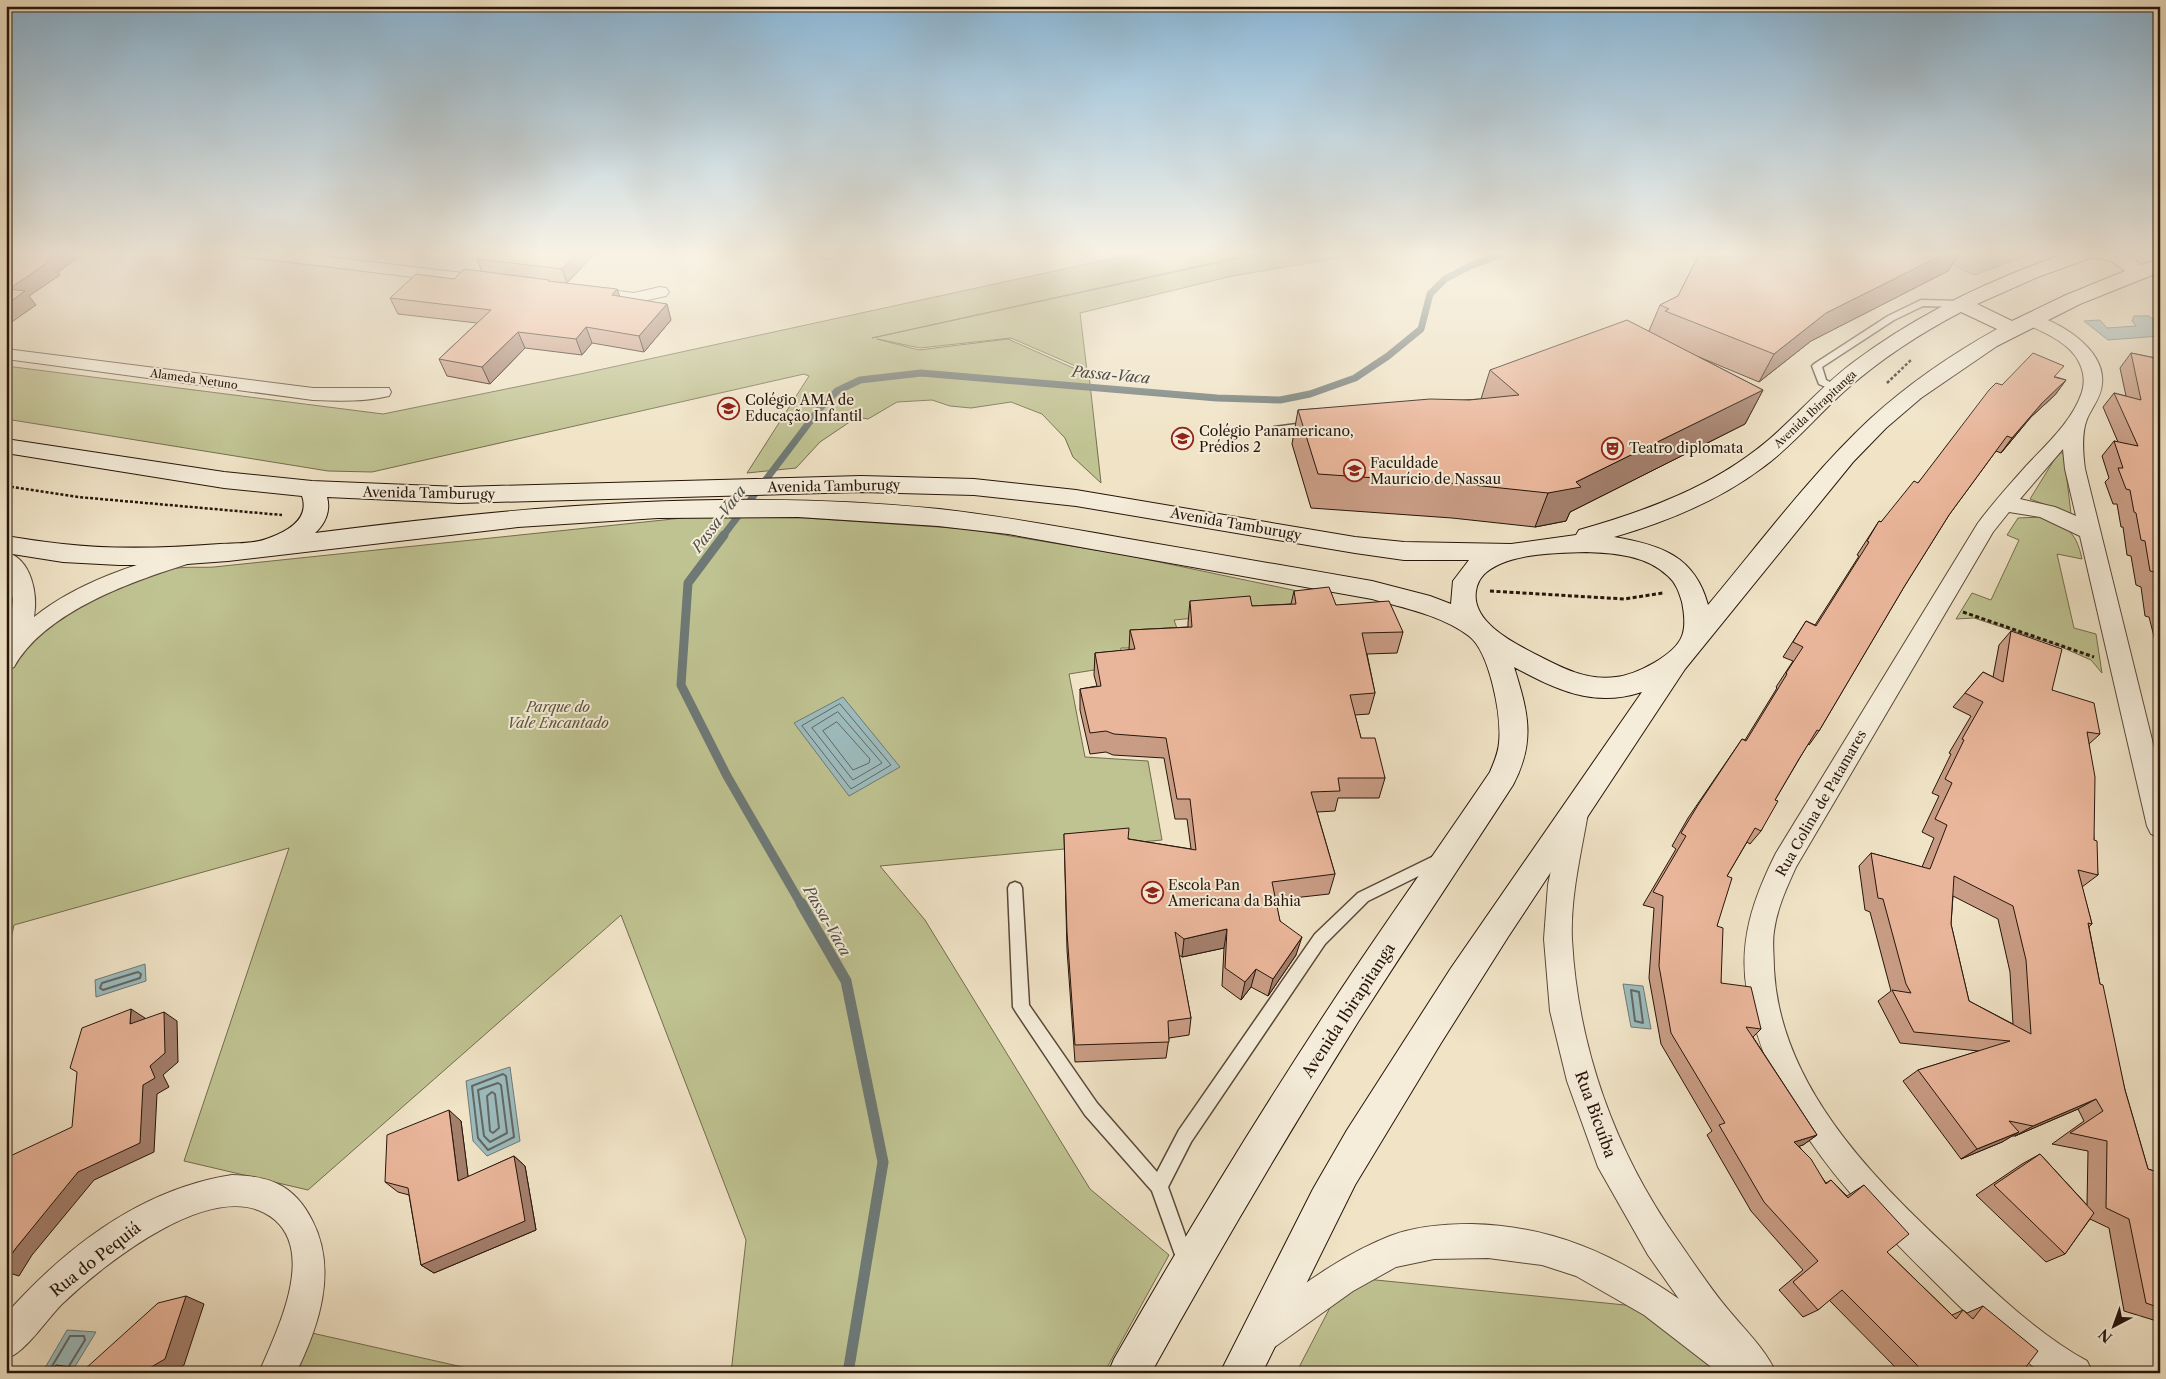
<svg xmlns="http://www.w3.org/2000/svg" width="2166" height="1379" viewBox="0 0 2166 1379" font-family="'Libre Caslon Text',serif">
	<rect width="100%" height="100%" fill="#f0e3c6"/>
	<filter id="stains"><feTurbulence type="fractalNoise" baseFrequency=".004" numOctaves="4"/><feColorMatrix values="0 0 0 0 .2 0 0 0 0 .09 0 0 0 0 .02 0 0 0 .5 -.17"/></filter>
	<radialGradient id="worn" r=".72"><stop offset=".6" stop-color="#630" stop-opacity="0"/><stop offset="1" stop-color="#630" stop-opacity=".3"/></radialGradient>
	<!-- green -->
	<g fill="#bfc291" stroke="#736c4e">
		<path d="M1147 251H1267L872 338 1267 252 1375 251 1228 277 1080 313 1087 371 1011 338 920 348 877 339 919 350 1008 339 1089 375 1101 483 1073 457 1065 438 1042 414 1011 402 971 408 950 406 932 400 897 402 868 419 857 417 820 442 796 468 747 473 809 376 804 374 372 472 328 471 6 419V366L383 414 580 374Z"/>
		<path d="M1925 251H2040L1974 275Z"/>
		<path d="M2059 452 2064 454 2071 514 2030 499Z"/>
		<path d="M774 516 968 529 1126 555 1307 593 1311 607 1174 620 1184 648H1121L1119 666 1069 674 1085 757 1148 761 1162 840 880 866 925 920 1090 1189 1169 1255 1104 1373H731L746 1240 621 915 308 1190 184 1161 289 848 14 925 6 963V677C40 619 108 583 172 569 186 566 201 568 214 567L692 517Z"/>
		<path d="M2042 517C2067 527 2076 531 2082 559L2057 554 2074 628 2096 634 2102 673 2091 660 2059 646 1974 618 1956 619 1972 593 1991 600 2019 540 2007 535 2018 518Z"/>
		<path d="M1346 1277 1635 1306 1720 1373H1296Z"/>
		<path d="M312 1333 489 1373H291Z"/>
	</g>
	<!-- water -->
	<g fill="#9dbcbe" stroke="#6e7976">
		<path d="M2134 316H2149L2160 325V336L2108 340 2084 321 2100 320 2107 328 2136 326 2132 321Z"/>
		<path d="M843 697 900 767 849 796 794 723Z"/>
		<path d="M145 964 146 981 96 997 95 980Z"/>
		<path d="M1623 984 1643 986 1651 1029 1631 1027Z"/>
		<path d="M510 1067 520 1141 487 1156 473 1141 466 1081Z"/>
		<path d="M67 1330 96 1332 71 1373H42Z"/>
	</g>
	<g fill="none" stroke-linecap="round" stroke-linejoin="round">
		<!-- shore-far1 -->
		<g stroke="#626864" stroke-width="1">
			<path d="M840 704 891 765 851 789 802 726Z"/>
			<path d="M838 712 882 763 853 780 812 728Z"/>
			<path d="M837 722 870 759 869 763 853 770 823 731Z"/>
		</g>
		<!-- shore -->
		<g stroke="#626864" stroke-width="2">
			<path d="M138 972 141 974 140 978 103 990 100 988 102 983Z"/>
			<path d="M1631 990 1639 992 1643 1023 1635 1021Z"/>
			<path d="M503 1074 506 1076 514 1137 488 1150 478 1138 472 1086Z"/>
			<path d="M498 1083 501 1085 507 1133 490 1142 484 1136 478 1090Z"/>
			<path d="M492 1092 495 1094 499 1128 493 1133 490 1131 487 1096Z"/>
			<path d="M48 1373 70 1336H84L85 1340 69 1366"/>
		</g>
		<!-- stream-far2 -->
		<path stroke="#6e7976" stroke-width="7" d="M723 536 821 407 837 391 860 380 921 373 1217 398 1280 400 1310 394 1355 378 1388 356 1421 329 1430 294 1445 279 1470 266 1510 251"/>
		<!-- stream-far1 -->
		<path stroke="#6e7976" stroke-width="9" d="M724 535 688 583 681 685 727 776 801 904"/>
		<!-- stream -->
		<path stroke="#6e7976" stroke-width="11" d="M801 903 846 981 883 1162 848 1373"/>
		<defs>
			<g id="service">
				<path d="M1921 300 1961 301 1966 304 1961 307 1923 306 1894 320 1822 367 1826 380 1838 386V390H1832L1819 384 1812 366 1814 364 1888 316Z"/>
				<path d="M1312 422 1316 423V427L1274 433 1269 430 1274 427Z"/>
				<path d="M1440 853 1445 855 1447 859 1445 863 1368 901 1325 944 1191 1142 1168 1187 1194 1260 1191 1266 1185 1269 1179 1266 1152 1191 1085 1115 1016 1012 1013 1007 1008 888 1010 884 1015 882 1020 884 1022 888 1029 1005 1097 1103 1157 1172 1179 1130 1315 934 1358 893Z"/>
			</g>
			<g id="minor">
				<path d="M231 251H280L488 276 494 277 496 281 494 285 488 286 239 256 233 254Z"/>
				<path d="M819 251H850L848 254 825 259 819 257 817 254Z"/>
				<path d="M588 287 634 293 660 287 666 288 669 292 666 296 634 303 582 296 579 292 582 288Z"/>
				<path d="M2030 314C2059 321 2106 349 2102 384 2101 398 2092 407 2087 419 2081 434 2083 454 2085 469L2160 772V837L2151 834 2147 826 2080 536 2040 517 2009 512 1993 532 1796 867C1787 887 1777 908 1774 931 1772 943 1774 956 1774 969 1780 1083 1868 1173 1947 1247 1989 1287 2036 1333 2087 1361L2093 1373C2078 1373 2058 1376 2043 1373 2037 1371 2030 1363 2025 1360 2000 1341 1977 1324 1955 1302 1865 1213 1769 1122 1747 991 1738 941 1754 897 1776 853L1978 523C1993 503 2010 484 2027 465 2047 444 2073 420 2082 392 2085 382 2084 372 2079 362 2069 342 2043 332 2024 323L2021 319 2024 315ZM2063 449 2065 469 2076 516 2055 507 2020 499Z"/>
				<path d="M6 349 313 388H389L391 392 389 396C364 402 338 401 313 400L6 359Z"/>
				<path d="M186 550 194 552 197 557 194 562C135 580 45 611 14 667L6 670V636L11 621 13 599 6 574V552C32 559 38 595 34 617 78 582 133 565 186 550Z"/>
				<path d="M1575 802 1584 805 1588 813C1581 854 1570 898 1572 940 1578 1048 1615 1151 1677 1239 1693 1262 1708 1285 1726 1307 1743 1328 1765 1348 1776 1373H1719L1644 1315 1576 1276 1542 1265 1488 1258 1434 1259 1396 1267 1353 1291 1276 1346 1264 1351 1252 1346 1247 1334 1252 1322C1296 1290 1339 1256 1390 1236 1416 1226 1444 1224 1472 1224 1552 1226 1614 1254 1679 1299L1648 1255 1598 1167 1567 1081 1550 1011 1544 939 1548 885 1562 813 1566 805Z"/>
				<path d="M232 1175C270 1176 294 1185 312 1220 338 1270 319 1326 296 1373H259C275 1334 316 1256 275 1220 218 1171 103 1265 62 1304 45 1321 27 1351 6 1359V1314C66 1247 141 1189 232 1175Z"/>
			</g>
			<path id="secondary" d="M2073 251C2097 251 2124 245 2141 265L2160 259V272L2080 304 1997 346 1921 398 1886 428 1853 462 1685 669 1508 937 1441 1043 1355 1185 1262 1373H1220L1313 1189 1347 1130 1451 968 1642 692C1593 708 1557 690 1514 667 1528 712 1536 741 1513 785 1462 864 1409 942 1358 1022 1286 1137 1217 1254 1151 1373H1108L1114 1359C1184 1237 1257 1117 1334 1000 1385 923 1438 849 1490 772 1494 762 1498 754 1499 743 1502 717 1490 652 1469 636 1441 615 1404 608 1372 599L1008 534 938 526 798 517 658 518 518 527 228 561 173 565H119L63 562 6 553V536C25 539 44 542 63 544 115 550 168 548 220 544 235 543 256 544 269 538 288 531 310 519 302 496L224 488 6 453V439L224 472 312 481 459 487 861 476 974 479 1076 490 1355 537 1404 542 1511 544 1576 535 1579 530C1646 511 1712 487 1766 442 1797 416 1822 385 1855 361 1921 312 1995 277 2073 251ZM2093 257 2111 261 2125 271 2066 295 2012 321 1977 304 2038 277ZM1961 312 1997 329C1952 354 1908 384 1870 419 1811 474 1760 543 1708 605 1695 556 1661 545 1614 537 1666 522 1718 501 1762 468 1794 445 1818 414 1848 388 1882 358 1921 333 1961 312ZM861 492 974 495 1076 506 1355 553 1404 560H1469L1453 581 1451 604 1430 596 1372 581C1291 567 1210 553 1129 539 1066 528 1003 516 939 509 731 488 521 506 315 533 325 524 331 511 327 497L459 503ZM1586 552C1614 553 1646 555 1668 576 1676 583 1679 592 1682 602 1684 612 1686 626 1682 636 1675 655 1636 675 1616 677 1587 681 1562 668 1537 655 1514 643 1471 622 1476 591 1478 577 1487 570 1500 564 1525 553 1559 553 1586 552Z"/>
		</defs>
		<!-- service casing -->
		<use href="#service" stroke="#594839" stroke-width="3"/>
		<!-- minor casing -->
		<use href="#minor" stroke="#594839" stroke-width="2"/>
		<!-- secondary casing -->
		<use href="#secondary" stroke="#27150a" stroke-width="2"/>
		<!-- path-far1 -->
		<g stroke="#27150a" stroke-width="2.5" stroke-dasharray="3 2" stroke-linecap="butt">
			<path d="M1887 383 1911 360"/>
			<path d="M6 486 78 497 282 515"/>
		</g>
		<!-- path -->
		<g stroke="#27150a" stroke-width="3" stroke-dasharray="4 2.5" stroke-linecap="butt">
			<path d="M1490 591 1624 599 1663 593"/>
			<path d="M1963 612 2094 657"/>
		</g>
		<!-- service -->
		<use href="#service" fill="#f5edda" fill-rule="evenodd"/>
		<!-- minor -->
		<use href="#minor" fill="#f5edda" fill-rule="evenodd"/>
		<!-- secondary -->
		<use href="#secondary" fill="#f5edda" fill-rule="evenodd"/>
	</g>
	<!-- wall -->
	<g fill="#c99d85" stroke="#27150a" fill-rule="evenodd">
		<path d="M597 251 567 283 620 297 671 320 644 352 592 343 582 355 525 348 490 384 447 376 439 359 477 323 398 314 390 298 454 279 482 272 477 259Z"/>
		<path d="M1701 251H1961L1948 271 1811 341 1759 382 1699 357 1763 390 1745 424 1570 512 1566 521 1535 527 1452 518 1311 508 1292 444 1298 410 1481 399 1490 370 1649 331 1660 305 1678 296Z"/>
		<path d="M2131 353 2160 359V660L2149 617 2145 616 2141 587 2136 585 2131 556 2127 555 2123 527H2121L2117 504H2113L2105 482 2109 478 2102 456 2114 441 2118 442 2103 407 2114 393 2126 396 2120 368Z"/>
		<path d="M2056 377 2066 380 2055 395 2031 417 2001 453 1996 451 1949 515 1904 587 1819 731 1809 745 1808 744 1775 800 1761 831 1750 844 1747 842 1727 876 1717 926 1721 983 1761 1029 1753 1037 1817 1135 1803 1145 1799 1146 1826 1183 1831 1180 1847 1196 1864 1185 1887 1252 1952 1315 1963 1310 1967 1313 1983 1306 2023 1371 2025 1373H1901L1829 1300 1818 1310 1803 1317 1779 1290 1803 1270 1751 1211 1707 1135 1712 1131 1661 1044 1649 978 1654 908 1643 905 1676 849 1672 846 1688 818 1742 739 1745 740 1777 688 1776 687 1793 661 1783 657 1806 621 1815 625 1859 556 1857 555 1879 521 1881 522 1918 483 2002 385Z"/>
		<path d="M1294 591 1336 605 1403 632 1397 653 1367 654 1375 693 1369 714 1355 715 1361 738 1385 778 1379 798H1338L1335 811 1317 812 1335 874 1329 894 1275 900 1280 921 1296 955 1268 996 1251 987 1241 1000 1222 986 1224 948 1182 957 1179 955 1191 1018 1189 1035 1169 1038 1166 1058 1075 1062 1067 950 1064 834 1129 839 1191 849 1187 819H1175L1164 758 1113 755 1106 752 1090 754 1080 710V689L1097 686 1094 675 1095 653 1129 650 1130 630 1188 627V623L1190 601 1252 606 1291 604Z"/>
		<path d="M2011 631 2052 690 2100 734 2089 744 2094 840 2098 875 2082 887 2092 924 2089 927 2100 984 2125 1090 2148 1169 2160 1173V1322L2124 1311 2109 1228 2090 1219 2065 1254 2046 1262 1976 1195 2022 1164 2040 1154 2087 1205 2088 1151 2052 1144 2084 1121 2078 1109 2015 1136H2012L2002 1142 1961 1159 1903 1081 1918 1070 1979 1051 1900 1043 1878 1001 1891 991 1870 912 1865 910 1859 866 1871 853 1922 867 1934 838 1922 832 1939 796 1932 793 1951 754 1949 753 1971 716 1953 707 1983 672 1993 677 1999 645ZM1953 896 1998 919 2010 972 2013 1024 1969 1001 1951 924Z"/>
		<path d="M461 1121 468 1177 514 1156 525 1166 536 1230 434 1273 421 1265 409 1195 398 1192 385 1182Z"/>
	</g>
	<!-- shaded-wall -->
	<g fill="#a47f6c" stroke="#27150a">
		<path d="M59 251H88L58 272 60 275 29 296 36 305 6 326V305L9 289 45 260Z"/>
		<path d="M579 251H597L567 283 562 269Z"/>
		<path d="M1950 251H1961L1948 271 1811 341 1759 382 1774 354 1826 313Z"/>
		<path d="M617 289 623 305 612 295Z"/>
		<path d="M667 304 671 320 644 352 639 336Z"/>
		<path d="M586 327 592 343 582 355 576 339Z"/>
		<path d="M518 332 525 348 490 384 482 367Z"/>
		<path d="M2066 380 2055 395 2031 417 2001 453 2012 438 2042 403Z"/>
		<path d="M1763 390 1745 424 1570 512 1566 521 1535 527 1548 493 1576 482Z"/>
		<path d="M1227 929 1224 948 1182 957 1184 939Z"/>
		<path d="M1302 937 1296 955 1268 996 1273 979Z"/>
		<path d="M1256 969 1251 987 1241 1000 1245 982Z"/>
		<path d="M131 1009 145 1018 144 1034 130 1024Z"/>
		<path d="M164 1012 177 1021 178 1062 163 1075 169 1087 157 1094 154 1152 94 1180 32 1255 19 1276 6 1272V1262L16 1248 143 1085 150 1066Z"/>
		<path d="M2096 1099 2078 1109 2015 1136 2033 1126Z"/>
		<path d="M449 1110 461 1121 470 1191 458 1181Z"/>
		<path d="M2019 1132 2002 1142 1961 1159 1977 1149Z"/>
		<path d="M1817 1135 1803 1145 1781 1152 1794 1142Z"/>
		<path d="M514 1156 525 1166 536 1230 434 1273 421 1265Z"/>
		<path d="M186 1296 204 1304 184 1365 171 1373H147L146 1370Z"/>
	</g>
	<!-- building -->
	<g fill="#eab69b" stroke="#27150a" fill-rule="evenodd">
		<path d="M6 251H59L45 260 50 261 9 289 25 291 6 305Z"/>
		<path d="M486 251H579L562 269 477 259Z"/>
		<path d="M1701 251H1950L1826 313 1774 354 1665 311 1669 309 1660 305 1678 296Z"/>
		<path d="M464 269 549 280 548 281 617 289 612 295 667 304 639 336 586 327 576 339 518 332 482 367 439 359 491 310 390 298 416 274 454 279Z"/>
		<path d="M1627 320 1763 390 1576 482 1581 487 1548 493 1463 484 1318 474 1298 410 1430 399 1469 400 1519 395 1490 370Z"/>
		<path d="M2033 353 2064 366 2054 377 2066 380 2042 403 2012 438 2007 436 1949 515 1904 587 1819 731 1817 730 1799 759 1775 800 1778 801 1761 831 1755 828 1727 876 1732 878 1717 926 1723 928 1721 983 1751 987 1761 1029 1746 1027 1817 1135 1794 1142 1811 1159 1826 1184 1831 1180 1848 1198 1864 1185 1909 1234 1887 1252 1956 1319 1963 1310 1973 1319 1983 1306 2038 1351 2023 1371 2025 1373H1913L1918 1366 1842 1290 1818 1310 1793 1282 1818 1261 1764 1202 1719 1125 1725 1123 1671 1033 1659 966 1663 896 1653 892 1686 836 1681 833 1698 805 1742 739 1746 741 1787 674 1786 673 1803 647 1793 642 1806 621 1816 626 1869 542 1867 541 1879 521 1881 522 1914 481 1918 483 1989 390 1996 383 2002 385Z"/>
		<path d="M2131 353 2160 359V602L2155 572 2150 571 2145 541 2141 540 2136 513 2134 512 2130 490 2126 489 2118 468H2123L2114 441 2138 446 2114 393 2141 400Z"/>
		<path d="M1329 587 1336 605 1389 601 1403 632 1362 633 1375 693 1350 695 1361 738H1375L1385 778H1338L1340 791 1311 792 1335 874 1272 882 1280 921 1302 937 1273 979 1256 969 1245 982 1225 968 1227 929 1184 939 1175 932 1191 1018 1168 1021 1169 1042 1075 1045 1067 932 1064 834 1129 828 1128 839 1196 850 1190 799H1177L1166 738 1114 734 1106 731 1090 733 1080 689 1101 686 1095 653 1135 649 1130 630 1192 627 1190 601 1250 596 1252 606 1296 604 1294 591Z"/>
		<path d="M2011 631 2062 649 2052 690 2094 703 2100 734 2087 732 2095 777 2094 840 2097 841 2098 875 2078 870 2092 924 2088 923 2100 984 2103 985 2125 1090 2148 1169 2160 1173V1308L2146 1303 2129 1219 2106 1208 2107 1141 2070 1133 2103 1111 2096 1099 2033 1126 2009 1121 2019 1132 1977 1149 1918 1070 2010 1041 1914 1032 1892 990 1911 993 1906 984 1883 899 1878 898 1871 853 1930 869 1947 825 1935 819 1952 783 1945 779 1964 740 1962 739 1983 702 1965 693 1983 672 2003 682ZM1954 876 2013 906 2026 960 2031 1034 1969 1001 1951 924Z"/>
		<path d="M131 1009 130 1024 164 1012 165 1053 150 1066 155 1078 143 1085 140 1143 78 1172 16 1248 6 1262V1158L72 1127 77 1072 70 1068 82 1028Z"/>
		<path d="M449 1110 458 1181 514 1156 525 1221 421 1265 408 1188 385 1182 387 1135Z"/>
		<path d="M2040 1154 2094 1213 2065 1254 1994 1185Z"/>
		<path d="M186 1296 165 1359 146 1370 147 1373H51L56 1365 85 1369 158 1303Z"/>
	</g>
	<!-- sky -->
	<linearGradient id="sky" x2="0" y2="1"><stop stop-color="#8ab7d7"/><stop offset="0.57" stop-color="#f8f2e5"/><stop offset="1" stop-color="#f8f2e5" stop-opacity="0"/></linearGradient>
	<rect width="2166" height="444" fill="url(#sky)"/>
	<!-- icons -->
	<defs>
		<symbol id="school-ring" viewBox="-11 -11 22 22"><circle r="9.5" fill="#f5edda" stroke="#8f2418" stroke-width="1.5"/><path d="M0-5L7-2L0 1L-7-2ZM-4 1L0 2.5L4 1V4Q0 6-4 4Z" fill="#8f2418"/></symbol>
		<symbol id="theatre-ring" viewBox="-11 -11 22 22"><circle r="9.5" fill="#f5edda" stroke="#8f2418" stroke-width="1.5"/><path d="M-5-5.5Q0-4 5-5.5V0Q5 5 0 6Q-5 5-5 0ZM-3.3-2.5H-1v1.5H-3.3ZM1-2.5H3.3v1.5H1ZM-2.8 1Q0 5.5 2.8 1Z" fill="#8f2418"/></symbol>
		<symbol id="university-ring" viewBox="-11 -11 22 22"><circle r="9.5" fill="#f5edda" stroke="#8f2418" stroke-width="1.5"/><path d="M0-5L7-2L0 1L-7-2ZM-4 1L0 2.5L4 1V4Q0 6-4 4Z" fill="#8f2418"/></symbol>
	</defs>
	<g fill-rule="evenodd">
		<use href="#school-ring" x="716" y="396" width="25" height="25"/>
		<use href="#school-ring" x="1170" y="426" width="25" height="25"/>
		<use href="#theatre-ring" x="1600" y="436" width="25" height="25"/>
		<use href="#university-ring" x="1342" y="458" width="25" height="25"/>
		<use href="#school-ring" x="1140" y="880" width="25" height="25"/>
	</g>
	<g text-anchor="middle" stroke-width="4" stroke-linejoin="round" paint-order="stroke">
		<!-- far-street labels -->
		<g font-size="11" fill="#27150a" stroke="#f5edda">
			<text transform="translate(194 379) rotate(8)" y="4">Alameda Netuno</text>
			<text transform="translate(1815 409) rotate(-43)" y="4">Avenida Ibirapitanga</text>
		</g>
		<!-- poi labels -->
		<g font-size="14" fill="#27150a" stroke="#f5edda" text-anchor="start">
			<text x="745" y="405">Colégio AMA de<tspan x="745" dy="16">Educação Infantil</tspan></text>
			<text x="1199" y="436">Colégio Panamericano,<tspan x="1199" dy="16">Prédios 2</tspan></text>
			<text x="1629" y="453">Teatro diplomata</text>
			<text x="1370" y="468">Faculdade<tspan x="1370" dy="16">Maurício de Nassau</tspan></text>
			<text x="1168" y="890">Escola Pan<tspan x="1168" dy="16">Americana da Bahia</tspan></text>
		</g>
		<!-- street labels -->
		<g font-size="14" fill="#27150a" stroke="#f5edda">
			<text transform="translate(834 486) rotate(-1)" y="5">Avenida Tamburugy</text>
			<text transform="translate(429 493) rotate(1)" y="5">Avenida Tamburugy</text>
			<text transform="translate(1236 524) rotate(10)" y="5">Avenida Tamburugy</text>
			<text transform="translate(1821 803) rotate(-60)" y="5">Rua Colina de Patamares</text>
		</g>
		<!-- park labels -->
		<g font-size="14" font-style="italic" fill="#5c5239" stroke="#f5edda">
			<text x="558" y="712">Parque do<tspan x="558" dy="16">Vale Encantado</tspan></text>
		</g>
		<!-- water labels -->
		<g font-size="15" font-style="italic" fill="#504f49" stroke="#f5edda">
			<text transform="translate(1111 375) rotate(5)" y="5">Passa-Vaca</text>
			<text transform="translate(719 519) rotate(-53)" y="5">Passa-Vaca</text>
			<text transform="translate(827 921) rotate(60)" y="5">Passa-Vaca</text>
		</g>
		<!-- near-street labels -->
		<g font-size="16" fill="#27150a" stroke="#f5edda">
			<text transform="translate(1348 1010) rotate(-57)" y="6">Avenida Ibirapitanga</text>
			<text transform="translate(1596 1114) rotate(70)" y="6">Rua Bicuíba</text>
			<text transform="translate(95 1259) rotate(-38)" y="6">Rua do Pequiá</text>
		</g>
	</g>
	<!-- margin -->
	<rect width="2166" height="1379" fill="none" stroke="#f0e3c6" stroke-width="25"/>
	<rect x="8" y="8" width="2151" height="1364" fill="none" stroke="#27150a" stroke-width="2.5"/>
	<rect x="12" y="12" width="2141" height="1354" fill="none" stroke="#27150a"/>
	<!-- north arrow -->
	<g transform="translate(2114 1326) rotate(221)" stroke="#f5edda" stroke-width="4" paint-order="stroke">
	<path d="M0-4L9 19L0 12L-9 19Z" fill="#27150a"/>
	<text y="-8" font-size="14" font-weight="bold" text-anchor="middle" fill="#27150a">N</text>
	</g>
	<rect width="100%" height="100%" filter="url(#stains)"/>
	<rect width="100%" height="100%" fill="url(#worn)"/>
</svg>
